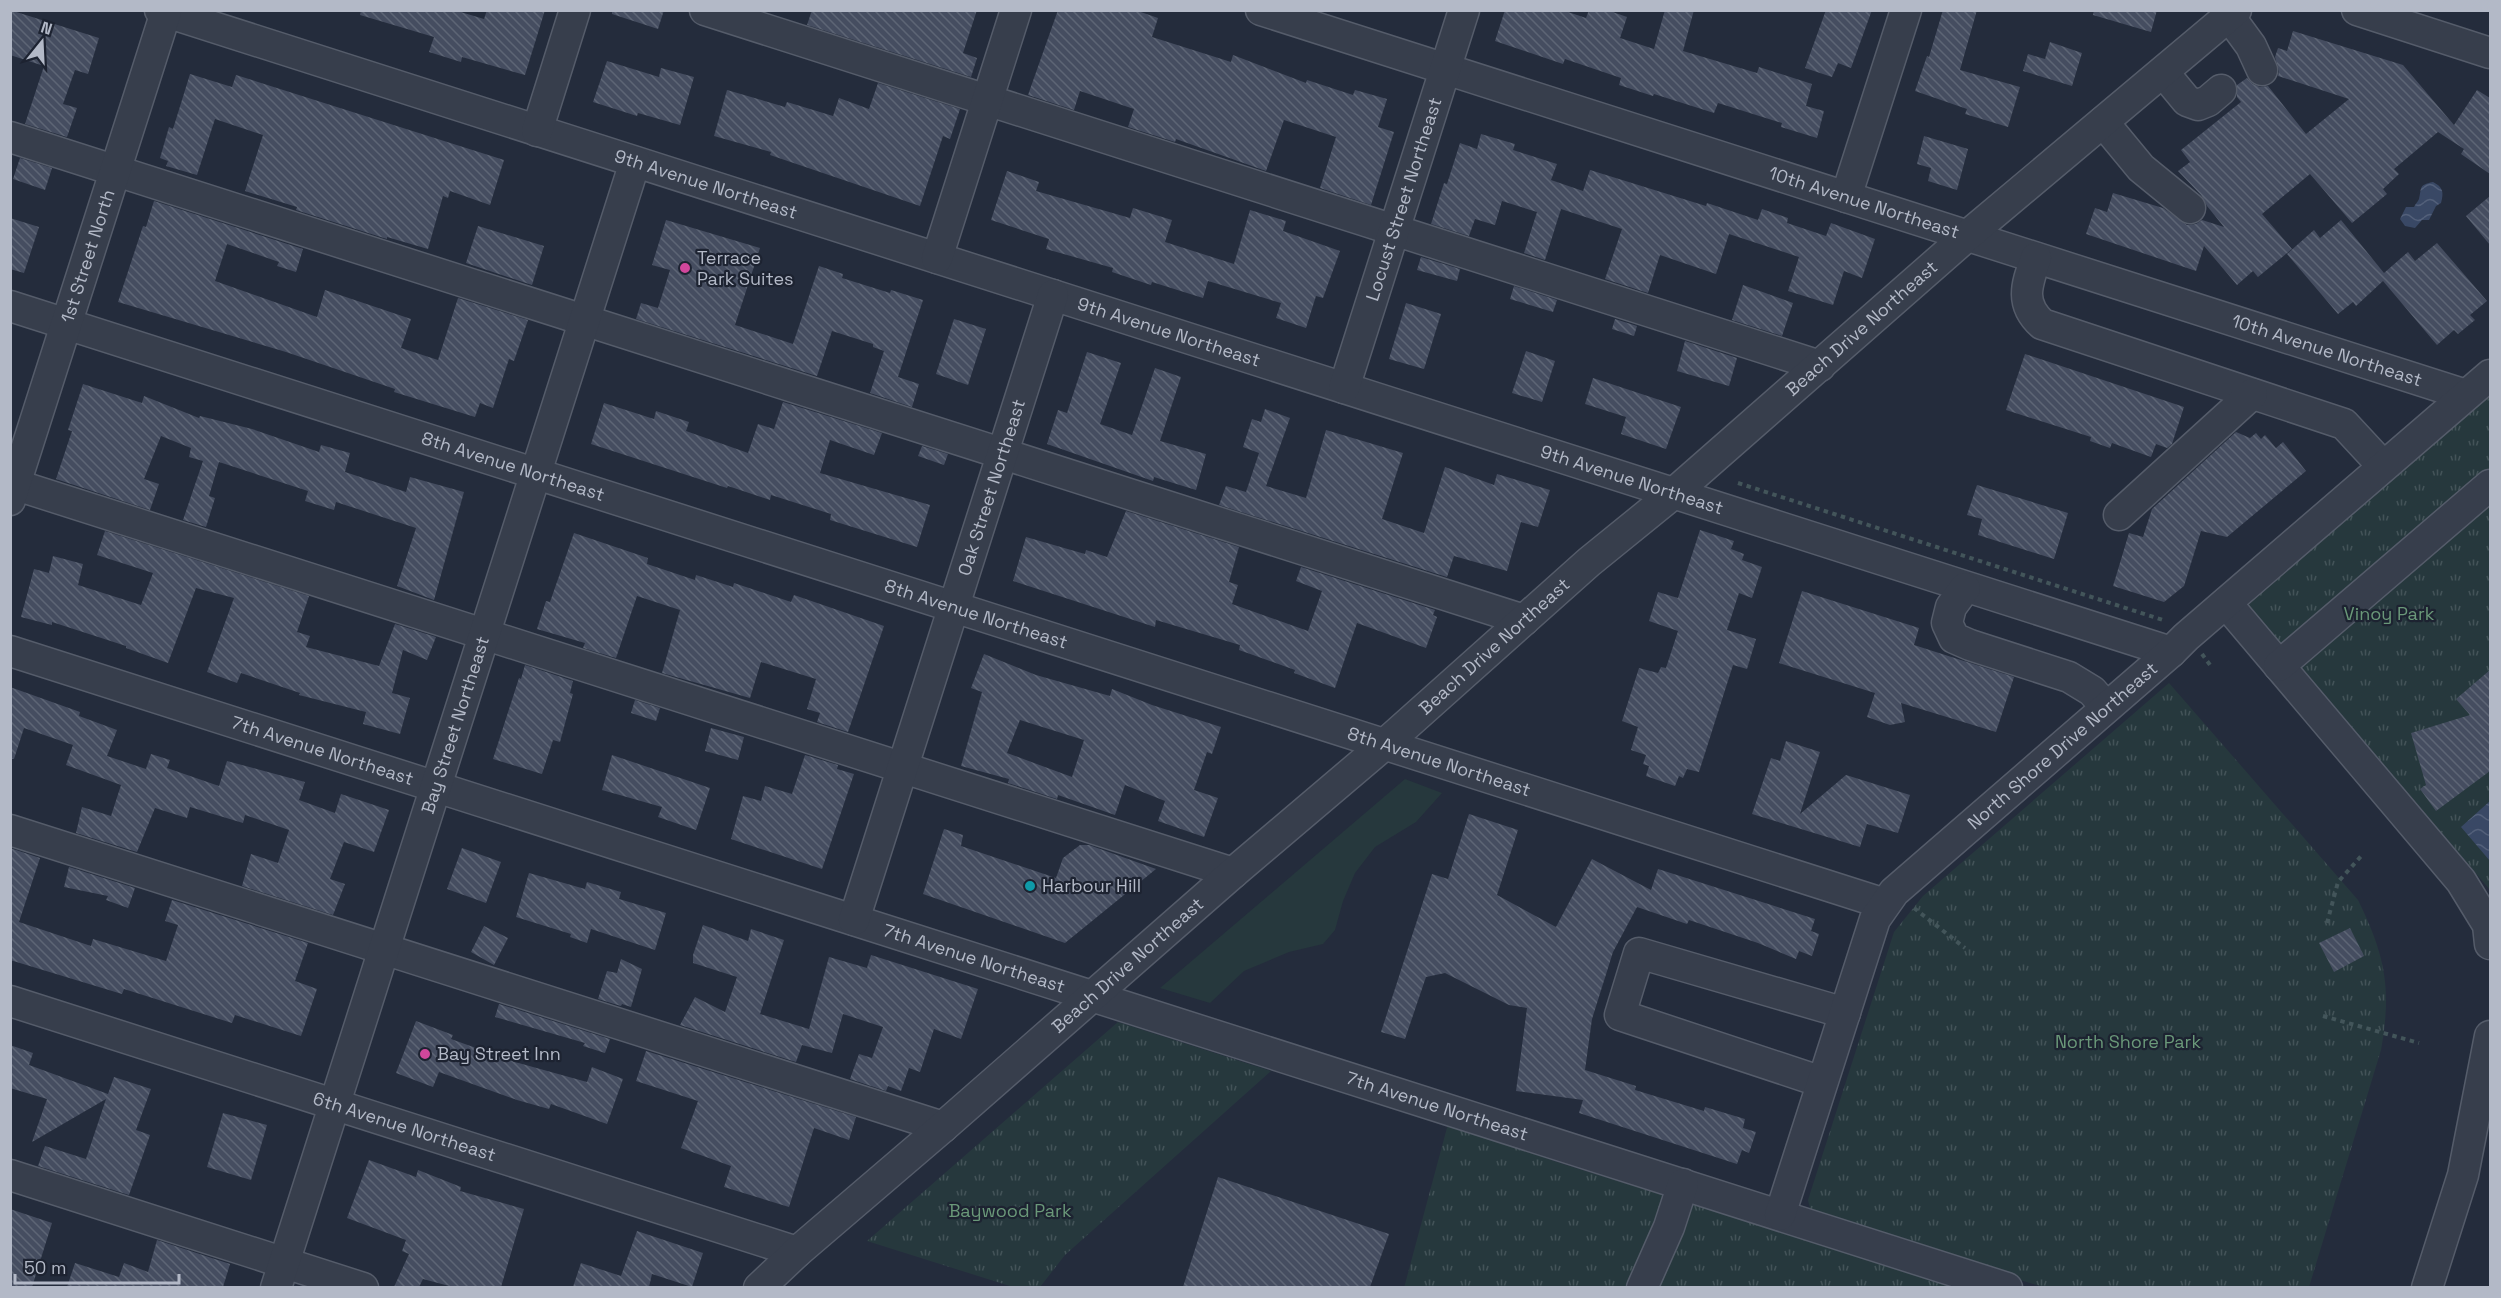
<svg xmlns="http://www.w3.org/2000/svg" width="2501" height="1298" viewBox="0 0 2501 1298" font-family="'Space Grotesk',sans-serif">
	<defs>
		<pattern id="park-tufts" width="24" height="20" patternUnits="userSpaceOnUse" patternTransform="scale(1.5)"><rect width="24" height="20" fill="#26383d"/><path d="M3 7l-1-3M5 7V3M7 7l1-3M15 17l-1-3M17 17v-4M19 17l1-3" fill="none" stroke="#435358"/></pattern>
		<pattern id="water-waves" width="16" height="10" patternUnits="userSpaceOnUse" patternTransform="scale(1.5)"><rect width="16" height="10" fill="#394865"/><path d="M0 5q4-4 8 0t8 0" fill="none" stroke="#53607a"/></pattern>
		<pattern id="building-back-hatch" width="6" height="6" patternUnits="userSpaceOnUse" patternTransform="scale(1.5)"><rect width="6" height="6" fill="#454d60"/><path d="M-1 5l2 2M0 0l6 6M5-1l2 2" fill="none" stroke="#5d6575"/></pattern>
	</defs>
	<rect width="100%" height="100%" fill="#242c3c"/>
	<!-- grass -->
	<path fill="#26383d" d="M1405 779 1442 793 1416 822 1375 847 1355 873 1343 901 1335 930 1323 944 1289 952 1244 971 1210 1003 1160 988Z"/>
	<!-- park -->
	<g fill="url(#park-tufts)">
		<path d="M2490 395V890L2247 603Z"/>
		<path d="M2169 683 2358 900C2385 955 2392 989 2381 1050L2309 1287H2043L1817 1217 1810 1208 1808 1200 1894 932 1923 896Z"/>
		<path d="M1118 1022 1271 1071 1065 1255 1040 1287H1013L867 1241Z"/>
		<path d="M1448 1124 1563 1164 1965 1288H1404Z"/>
	</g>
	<!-- water -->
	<g fill="url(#water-waves)">
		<path d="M2433 182C2443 187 2444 192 2441 203L2436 206 2429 220H2422L2415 228 2405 226 2400 219 2406 207H2414C2415 204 2418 202 2419 199 2422 188 2418 185 2433 182Z"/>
		<path d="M2490 801V861L2461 827Z"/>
	</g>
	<!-- building -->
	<g fill="url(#building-back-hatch)" fill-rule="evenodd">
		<path d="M10 10 99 38 88 74 75 70 63 104 77 108 67 137 25 124 44 66 10 55Z"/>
		<path d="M361 10H454L484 19 487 10H545L525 75 462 57 461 62 429 52 434 37 360 15Z"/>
		<path d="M612 10H664L658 29 612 14Z"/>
		<path d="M812 10H977L963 53 977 58 971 77 807 25Z"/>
		<path d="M1058 10H1135L1158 18 1152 37 1231 62 1233 55 1306 83 1307 80 1353 95 1355 90 1387 99 1378 127 1394 132 1371 205 1320 188 1336 137 1284 120 1266 171 1176 139 1175 142 1128 127 1134 109 1080 91 1074 110 1028 95Z"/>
		<path d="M1505 10H1562L1586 18 1589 10H1607L1627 17 1620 38 1654 49 1665 10H1694L1683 51 1757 73 1759 67 1812 84 1806 106 1824 111 1817 138 1781 127 1782 123 1718 103 1714 113 1654 94 1653 96 1619 85 1621 78 1565 59 1563 64 1495 41Z"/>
		<path d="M1826 10H1872L1851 68 1838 63 1832 77 1805 68Z"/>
		<path d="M1943 10H1977L1960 70 2020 87 2008 127 1965 114 1967 109 1915 91 1927 56 1929 57Z"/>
		<path d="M2094 10H2157L2151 32 2093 15Z"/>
		<path d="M2293 31 2403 65 2454 125 2477 90 2490 98V174L2461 154 2464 149 2438 132 2394 169 2399 174 2383 189 2387 194 2352 223 2310 174 2262 214 2292 249 2258 277 2253 271 2237 285 2204 246 2196 271 2086 234 2095 208 2107 212 2113 193 2163 208 2187 225 2196 224 2202 220 2224 227 2207 206 2201 195 2178 171 2190 162 2181 150 2241 102 2237 97V85L2247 78 2253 84 2260 87 2268 86 2306 134 2349 99 2278 76 2279 71 2275 57 2278 48 2287 51Z"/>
		<path d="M2050 42 2082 53 2072 86 2023 71 2028 54 2045 59Z"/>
		<path d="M607 61 659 77 661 68 694 77 680 125 638 113 637 116 593 102Z"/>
		<path d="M190 74 232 87 236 75 504 160 490 205 450 191 448 198 443 196 428 249 387 237V239L296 210 297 207 245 191 263 135 215 119 197 175 166 166 168 161 160 158 169 127 173 129Z"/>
		<path d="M878 83 960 109 950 139 943 136 920 206 770 155 771 152 714 136 727 90 785 107 787 102 833 116 839 98 869 109Z"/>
		<path d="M1481 134 1515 144 1513 150 1557 164 1551 180 1583 191 1590 170 1706 206 1707 203 1758 220 1762 209 1788 218 1787 223 1826 236 1831 223 1875 239 1862 278 1844 271 1833 305 1788 291 1799 257 1729 234 1716 274 1660 255 1648 293 1605 279 1622 229 1561 209 1545 260 1524 253 1537 212 1502 201 1495 225 1475 219 1469 236 1431 224 1444 183 1447 184 1460 143 1477 149Z"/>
		<path d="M1924 136 1968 149 1957 190 1928 181 1931 168 1917 164Z"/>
		<path d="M20 158 52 168 45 190 13 179Z"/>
		<path d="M1007 171 1039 182 1036 191 1130 218 1133 208 1172 220 1165 242 1234 264 1250 210 1286 221 1283 231 1340 251 1323 298 1316 296 1306 328 1276 318 1281 303 1208 281 1203 298 1152 282 1151 285 1112 272 1113 268 1046 249 1049 239 991 220Z"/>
		<path d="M2490 196V245L2466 216Z"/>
		<path d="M154 201 303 249 296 272 277 266 279 262 227 244 215 281 317 317 325 290 411 319 401 348 438 360 458 298 528 320 514 361 509 359 493 408 480 403 475 417 394 392 395 389 286 352 118 302 143 226 146 227Z"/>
		<path d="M10 218 39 227 24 273 10 269Z"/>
		<path d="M666 220 760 248 735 325 793 344 819 266 843 274 842 278 890 293 891 290 923 300 898 377 919 384 912 407 870 393 884 351 873 347V344L832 331 817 376 636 319 641 303 658 308 670 270 652 265Z"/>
		<path d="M2341 220 2384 273 2408 252 2415 261 2437 243 2487 301 2470 315 2475 320 2458 334 2454 330 2437 345 2383 281 2356 306 2353 302 2338 314 2287 254 2314 230 2320 238Z"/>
		<path d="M478 226 544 246 532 285 466 263Z"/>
		<path d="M1421 257 1460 269 1457 281 1417 270Z"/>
		<path d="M1743 285 1793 303 1782 336 1732 320Z"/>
		<path d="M1514 286 1557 300 1553 312 1510 299Z"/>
		<path d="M1406 303 1441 314 1424 369 1389 359Z"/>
		<path d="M954 319 986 329 968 385 936 374Z"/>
		<path d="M1615 319 1637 326 1634 336 1612 329Z"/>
		<path d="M1685 341 1737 358 1729 386 1677 371Z"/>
		<path d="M1526 351 1555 361 1542 402 1512 393Z"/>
		<path d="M1087 352 1121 363 1100 424 1132 435 1155 368 1181 377 1160 441 1206 454 1196 490 1154 477 1153 481 1047 444 1058 410 1067 413Z"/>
		<path d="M2025 354 2184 407 2172 444 2167 448 2156 444 2151 457 2112 443 2110 448 2090 441 2091 437 2006 410Z"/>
		<path d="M1593 378 1681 407 1666 449 1621 434 1626 417 1585 404Z"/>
		<path d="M83 384 142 403 144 396 199 418 200 416 252 429 319 452 321 445 350 453 345 472 406 492 410 477 464 492 434 600 397 586 416 528 336 502 334 510 305 501 308 491 219 462 209 496 215 498 206 527 183 520 203 461 189 457 191 448 161 436 144 479 159 484 150 510 56 479 72 431 68 430Z"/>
		<path d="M783 402 882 433 874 455 830 440 820 473 930 505 917 547 830 520 831 514 771 495 770 500 728 486 727 488 591 444 604 403 654 419 656 411 689 422 686 431 748 453 758 424 774 429Z"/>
		<path d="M1265 409 1290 418 1266 486 1306 498 1326 430 1403 453 1382 519 1424 533 1445 467 1494 485 1497 474 1550 490 1538 527 1521 522 1507 571 1454 556 1447 577 1219 505 1226 486 1246 492 1259 453 1243 447 1252 419 1261 422Z"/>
		<path d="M2236 432 2250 438 2256 433 2261 439 2265 435 2276 448 2283 442 2306 471 2227 537 2201 531 2184 586 2164 602 2113 586 2129 533 2143 537 2152 509Z"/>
		<path d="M922 446 948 454 944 465 918 456Z"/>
		<path d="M1977 485 2068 513 2054 559 1978 535 1982 519 1967 515Z"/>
		<path d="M1126 511 1239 547 1229 582 1238 585 1232 604 1308 631 1322 591 1296 581 1301 567 1435 610 1433 615 1437 617 1426 648 1357 623 1335 688 1294 673 1295 670 1239 650 1240 645 1156 620 1155 627 1013 581 1026 537 1085 554 1086 550 1107 557Z"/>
		<path d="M1700 530 1734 541 1731 549 1744 554 1742 560 1762 567 1752 598 1739 593 1727 630 1756 639 1747 669 1733 665 1699 772 1687 769 1683 778 1679 776 1675 786 1646 776 1649 766 1643 764 1646 755 1631 750 1638 727 1622 721 1639 668 1658 673 1661 667 1666 668 1678 631 1649 621 1658 592 1678 598Z"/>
		<path d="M105 531 309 596 297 632 310 636 306 647 379 666 395 624 436 637 427 660 403 650 392 693 410 698 400 734 363 724 366 712 299 695 300 693 241 673 237 683 207 672 234 598 196 588 168 663 126 648V646L52 622V625L21 617 34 569 49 573 53 556 83 564 78 585 141 605 153 573 97 555Z"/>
		<path d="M574 533 648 558 647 564 695 580 696 575 733 587 734 583 791 602 794 595 884 626 848 732 817 722 820 713 807 709 816 679 761 662 750 698 662 673 680 610 637 596 616 658 583 648 585 643 537 629 546 601 550 602Z"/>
		<path d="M1802 591 1919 628 1914 645 2014 677 1996 732 1901 703 1905 722 1890 725 1867 717 1875 693 1779 663Z"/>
		<path d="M984 654 1036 675 1110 696 1112 689 1152 705 1221 727 1212 754 1207 752 1194 790 1218 798 1204 837 1158 821 1165 801 1125 785 1115 815 1058 795 1057 799 1008 783 1009 779 961 766 982 692 971 688ZM1020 720 1084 740 1072 777 1007 753Z"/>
		<path d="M525 665 573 681 570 693 573 694 560 742 553 740 542 774 493 759 519 678 521 679Z"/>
		<path d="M2490 670V771L2436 811 2420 789 2426 785 2411 733 2470 715 2456 699Z"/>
		<path d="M10 687 80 712 79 716 117 730 107 756 146 769 151 754 170 760 167 768 219 786 227 761 305 782 299 800 335 813 341 794 389 810 374 852 344 842 330 879 345 884 333 915 242 886 251 854 278 863 289 830 245 815 243 823 190 807 187 818 155 808 137 852 76 833 82 807 111 816 121 785 66 765 73 745 24 728 14 759H10Z"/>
		<path d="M635 700 660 708 656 721 631 713Z"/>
		<path d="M711 728 744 737 738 760 705 751Z"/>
		<path d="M1786 741 1820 752 1800 814 1846 775 1910 795 1898 833 1867 824 1860 847 1752 814 1771 758 1780 761Z"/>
		<path d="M612 755 710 788 696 830 658 817 662 807 602 790Z"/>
		<path d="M805 755 838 765 837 769 854 774 822 869 731 839 743 796 761 801 765 786 792 794Z"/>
		<path d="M1469 814 1518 830 1497 895 1556 927 1592 859 1651 890 1658 869 1815 919 1811 931 1819 934 1812 956 1799 951 1796 959 1758 943 1689 920 1687 924 1637 907 1613 952 1592 1019 1585 1070 1636 1086 1635 1090 1704 1111 1705 1107 1745 1119 1743 1128 1756 1132 1749 1153 1742 1150 1737 1164 1579 1113 1583 1100 1516 1091 1527 1008 1509 1005 1445 973 1426 977 1405 1039 1381 1032 1432 874 1448 879Z"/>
		<path d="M944 829 963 835 961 846 1056 878 1063 858 1080 845H1089L1156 869 1065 943 923 894Z"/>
		<path d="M10 848 40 858 19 922 91 946 93 939 166 961 178 925 165 921 172 900 308 943 295 981 317 989 301 1036 235 1015 232 1023 124 989 122 994 10 960Z"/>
		<path d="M462 848 501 862 486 903 447 889Z"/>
		<path d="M69 867 135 888 128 908 106 900 108 896 64 887Z"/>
		<path d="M529 873 585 889 587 882 621 892 619 899 666 913 655 950 591 929 587 943 570 937 571 934 516 917Z"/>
		<path d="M703 925 748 941 751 929 784 940 760 1014 809 1029 829 957 867 968 871 955 978 989 961 1039 934 1029 920 1072 909 1068 901 1091 888 1086 886 1091 850 1079 859 1054 872 1058 883 1027 843 1014 832 1053 802 1045 796 1062 680 1025 695 997 725 1012 737 977 693 963V955Z"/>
		<path d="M484 926 508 938 494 965 471 952Z"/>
		<path d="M2350 928 2364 956 2334 972 2319 943Z"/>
		<path d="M621 959 642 969 631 1007 622 1004 621 1006 598 999 607 971 617 973Z"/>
		<path d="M499 1004 610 1039 605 1053 583 1046 585 1043 495 1017Z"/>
		<path d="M416 1021 453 1035 451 1039 515 1062 587 1082 592 1067 623 1079 607 1124 551 1104 549 1109 517 1100 439 1072 433 1087 396 1073Z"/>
		<path d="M10 1045 33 1053 29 1065 108 1094 114 1077 151 1089 136 1130 150 1135 129 1195 38 1166 45 1146 86 1159 106 1099 32 1142 47 1099 10 1088Z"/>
		<path d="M646 1051 856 1117 849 1140 814 1128 789 1207 724 1187 731 1166 681 1148 698 1101 636 1081Z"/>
		<path d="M223 1113 267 1125 251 1180 207 1167Z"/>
		<path d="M369 1160 416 1177 418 1170 461 1187 460 1191 524 1209 501 1287H453L423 1279 419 1287H394L409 1254 402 1251 406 1240 347 1218Z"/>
		<path d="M1218 1177 1389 1234 1370 1287H1183Z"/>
		<path d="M10 1209 52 1223 32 1287H10Z"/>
		<path d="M637 1231 703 1253 692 1287 652 1274 649 1287H573L581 1263 621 1276Z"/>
		<path d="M157 1240 230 1264 223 1287H67L75 1263 119 1277 124 1263 148 1272Z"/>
	</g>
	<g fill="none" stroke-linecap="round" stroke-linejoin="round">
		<defs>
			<g id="minor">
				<path id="s1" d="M160 10 2171 652"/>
				<path d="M705 10 1820 366"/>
				<path id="s2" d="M1261 10 2466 395"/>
				<path d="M2357 10 2490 53"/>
				<path d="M2229 16 2251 46 2262 70"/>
				<path d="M2163 72 2187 101 2198 105 2208 101 2221 90"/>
				<path d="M2103 122 2141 168 2190 208"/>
				<path d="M537 131 575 10"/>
				<path d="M10 137 1524 620"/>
				<path d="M1846 197 1906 10"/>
				<path d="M937 258 1016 10"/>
				<path d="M2036 258C2027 284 2019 303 2042 324L2344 424 2383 466"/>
				<path id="s3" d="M10 306 1885 904"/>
				<path id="s4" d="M1344 388 1464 10"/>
				<path d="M10 483 1233 873"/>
				<path id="s5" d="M10 500 166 12"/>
				<path d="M2119 515 2252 394"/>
				<path d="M1965 588 1951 607 1947 623 1954 638 1970 645 2069 677 2092 691 2106 707"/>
				<path d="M2226 603 2461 881 2488 925 2490 944"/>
				<path id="s6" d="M10 651 2007 1288"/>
				<path d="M2279 666 2490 485"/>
				<path d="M10 830 943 1127"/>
				<path id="s7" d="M854 920 1053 295"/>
				<path id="s8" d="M10 1001 797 1252"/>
				<path d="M1822 1082 1620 1015 1639 953 1845 1013"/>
				<path d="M10 1175 363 1288"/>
				<path id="s9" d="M1780 1215 1875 919 1894 892 2171 652 2186 637 2490 375"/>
				<path id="s10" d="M276 1288 635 162"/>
				<path id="s11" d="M759 1288 797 1252 943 1127 1233 873 1385 744 1589 562 1674 493 1967 236 2236 10"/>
				<path d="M1642 1288 1669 1227 1683 1184"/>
				<path d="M2427 1288 2463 1175 2490 1036"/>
			</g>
		</defs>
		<!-- minor casing -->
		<use href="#minor" stroke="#555c6a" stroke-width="33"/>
		<!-- path -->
		<g stroke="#43555a" stroke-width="4" stroke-dasharray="4.5 4.5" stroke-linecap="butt">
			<path d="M1738 483 2166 621"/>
			<path d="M2202 654 2210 665"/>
			<path d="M1914 908 1965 948"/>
			<path d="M2327 923 2338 882 2363 854"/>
			<path d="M2323 1016 2419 1043"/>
		</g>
		<!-- minor -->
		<use href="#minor" stroke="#373e4c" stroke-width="30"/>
	</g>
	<!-- markers -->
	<g fill="#d1479c" stroke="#1d2331" stroke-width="2">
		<circle cx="685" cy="268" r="6"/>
		<circle cx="425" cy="1054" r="6"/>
	</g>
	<circle fill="#0f9aa8" stroke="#1d2331" stroke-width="2" cx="1030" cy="886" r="6"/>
	<g text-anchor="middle" stroke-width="4.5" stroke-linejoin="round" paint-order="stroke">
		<!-- street labels -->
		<g font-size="18" fill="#b3b9c7" stroke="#1d2331">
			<text dy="6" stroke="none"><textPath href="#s1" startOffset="573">9th Avenue Northeast</textPath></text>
			<text dy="6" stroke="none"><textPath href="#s4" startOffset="198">Locust Street Northeast</textPath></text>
			<text dy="6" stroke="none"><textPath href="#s2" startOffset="633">10th Avenue Northeast</textPath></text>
			<text dy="6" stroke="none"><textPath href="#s5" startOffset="256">1st Street North</textPath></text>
			<text dy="6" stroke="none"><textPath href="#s11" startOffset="1462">Beach Drive Northeast</textPath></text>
			<text dy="6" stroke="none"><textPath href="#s1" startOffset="1059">9th Avenue Northeast</textPath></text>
			<text dy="6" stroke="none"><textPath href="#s2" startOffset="1119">10th Avenue Northeast</textPath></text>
			<text dy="6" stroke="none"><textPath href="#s3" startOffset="528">8th Avenue Northeast</textPath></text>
			<text dy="6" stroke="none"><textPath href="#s1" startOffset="1545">9th Avenue Northeast</textPath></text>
			<text dy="6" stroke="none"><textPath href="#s7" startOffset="454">Oak Street Northeast</textPath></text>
			<text dy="6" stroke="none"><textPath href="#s3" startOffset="1014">8th Avenue Northeast</textPath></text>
			<text dy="6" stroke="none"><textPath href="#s11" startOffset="976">Beach Drive Northeast</textPath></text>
			<text dy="6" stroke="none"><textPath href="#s10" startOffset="591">Bay Street Northeast</textPath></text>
			<text dy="6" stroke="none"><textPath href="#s9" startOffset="567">North Shore Drive Northeast</textPath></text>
			<text dy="6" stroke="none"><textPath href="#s6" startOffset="328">7th Avenue Northeast</textPath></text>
			<text dy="6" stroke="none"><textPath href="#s3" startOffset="1500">8th Avenue Northeast</textPath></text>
			<text dy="6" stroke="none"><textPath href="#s6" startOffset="1012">7th Avenue Northeast</textPath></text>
			<text dy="6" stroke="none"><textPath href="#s11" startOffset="490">Beach Drive Northeast</textPath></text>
			<text dy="6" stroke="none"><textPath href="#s6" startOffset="1498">7th Avenue Northeast</textPath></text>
			<text dy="6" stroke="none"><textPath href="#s8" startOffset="414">6th Avenue Northeast</textPath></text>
		</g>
		<!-- poi labels -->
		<g font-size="18" fill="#b3b9c7" stroke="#1d2331" text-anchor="start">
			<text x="697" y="264">Terrace<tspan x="697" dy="21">Park Suites</tspan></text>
			<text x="1042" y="892">Harbour Hill</text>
			<text x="437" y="1060">Bay Street Inn</text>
		</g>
		<!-- park labels -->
		<g font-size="18" fill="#6a9879" stroke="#1d2331">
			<text x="2389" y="620">Vinoy Park</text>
			<text x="2128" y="1048">North Shore Park</text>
			<text x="1010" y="1217">Baywood Park</text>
		</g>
	</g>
	<!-- border -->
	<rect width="2501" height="1298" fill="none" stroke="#b3b9c7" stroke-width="24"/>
	<!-- north arrow -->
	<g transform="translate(42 42) rotate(18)" stroke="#1d2331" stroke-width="4.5" paint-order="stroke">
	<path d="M0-4.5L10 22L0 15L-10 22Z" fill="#b3b9c7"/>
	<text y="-9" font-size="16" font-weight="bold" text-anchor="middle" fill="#b3b9c7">N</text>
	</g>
	<!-- scale -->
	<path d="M15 1274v9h164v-9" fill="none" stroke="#b3b9c7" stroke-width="3"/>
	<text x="24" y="1274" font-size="18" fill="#b3b9c7" stroke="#1d2331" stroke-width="4.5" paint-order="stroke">50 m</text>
</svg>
